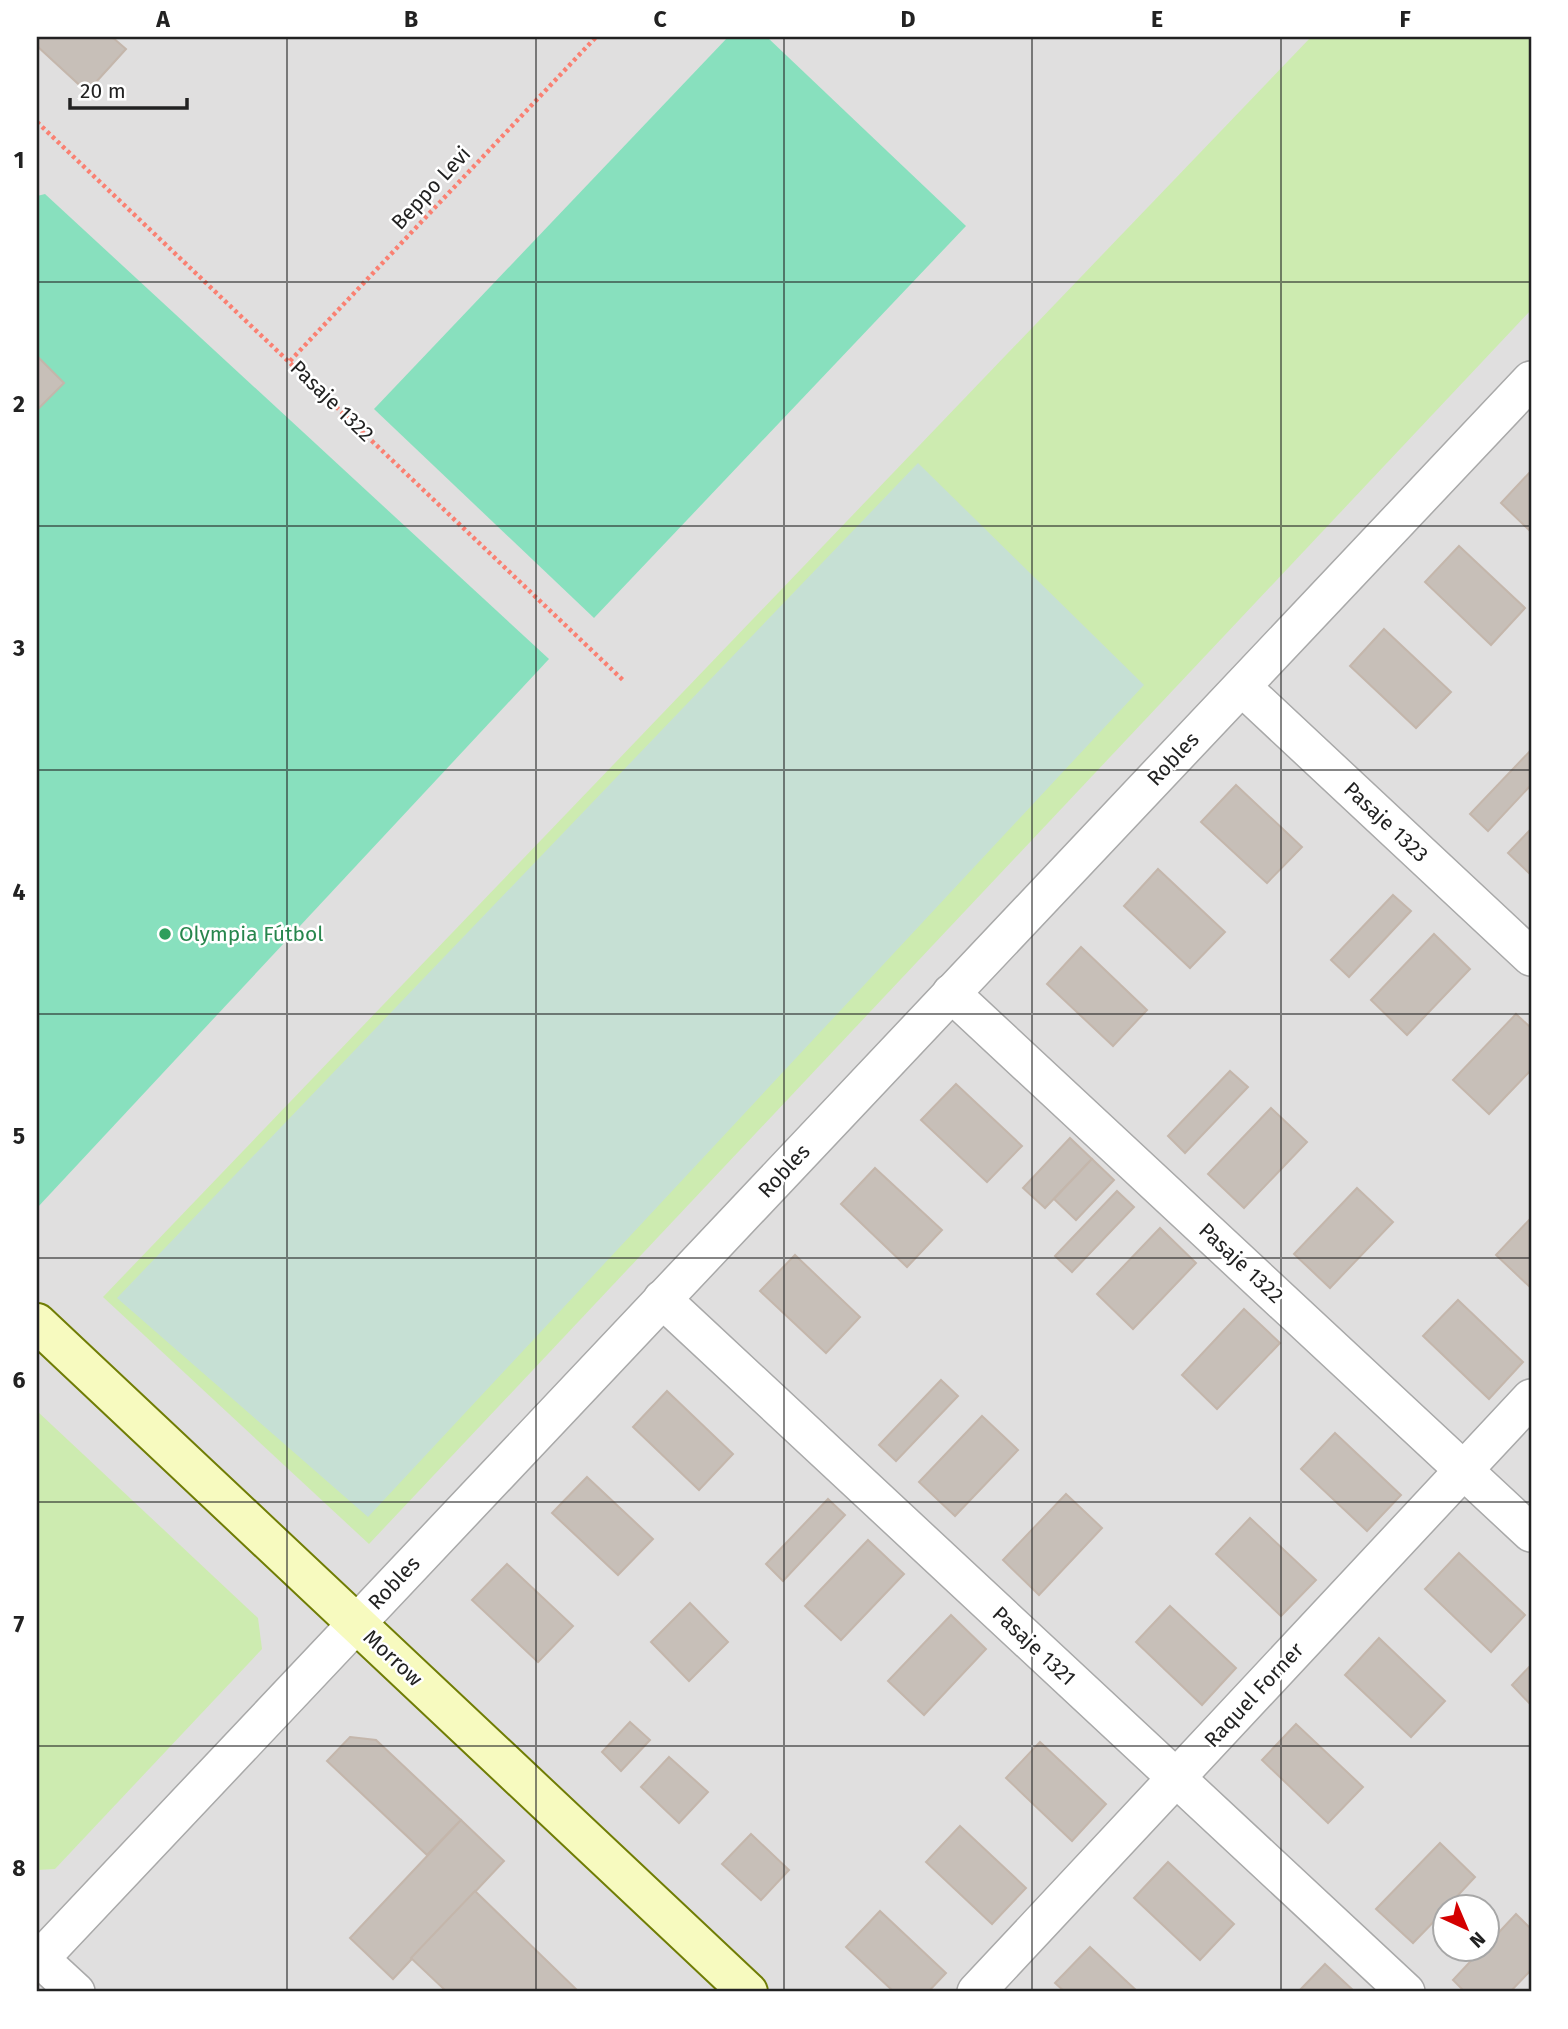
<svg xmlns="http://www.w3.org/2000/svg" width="1568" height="2029" viewBox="0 0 1568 2029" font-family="'Fira Sans',sans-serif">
	<rect width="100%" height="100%" fill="#f2efe9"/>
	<!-- residential -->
	<path fill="#e0dfdf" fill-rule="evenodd" d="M37 37H1531V1992H37ZM1446 1906H1488V1948H1446Z"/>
	<!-- grass -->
	<g fill="#cdebb0">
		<path d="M1311 37H1531V310L369 1544 103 1297Z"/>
		<path d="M37 1411 258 1618 262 1649 55 1869 37 1870Z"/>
	</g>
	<!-- wetland -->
	<path fill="#c6e0d4" d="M918 463 1144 685 368 1517 117 1298Z"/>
	<!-- pitch -->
	<g fill="#88e0be">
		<path d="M728 37H767L966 226 594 618 374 409Z"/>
		<path d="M45 194 549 659 37 1208V196Z"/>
	</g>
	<!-- building -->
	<g fill="#c7bfb8" stroke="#c4b6ab" stroke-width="2">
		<path d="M37 37H112L126 49 87 92 37 46Z"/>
		<path d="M37 356 64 383 37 410Z"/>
		<path d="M1531 471V532L1501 503Z"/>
		<path d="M1459 546 1525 608 1491 645 1425 582Z"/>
		<path d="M1384 629 1451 692 1416 728 1350 666Z"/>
		<path d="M1531 750V785L1488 831 1470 814Z"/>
		<path d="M1236 785 1302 847 1267 883 1201 822Z"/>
		<path d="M1531 829V875L1508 853Z"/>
		<path d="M1158 869 1225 932 1190 968 1124 906Z"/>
		<path d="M1393 895 1411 911 1349 977 1331 960Z"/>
		<path d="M1434 934 1470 969 1407 1035 1371 1000Z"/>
		<path d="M1081 947 1147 1010 1113 1046 1047 984Z"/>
		<path d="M1516 1014 1531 1028V1070L1489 1114 1453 1080Z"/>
		<path d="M1230 1071 1248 1087 1185 1153 1168 1136Z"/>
		<path d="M956 1084 1022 1146 987 1182 921 1120Z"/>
		<path d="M1271 1108 1307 1142 1244 1208 1208 1174Z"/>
		<path d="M1070 1138 1092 1159 1045 1208 1023 1188Z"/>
		<path d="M1092 1159 1114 1180 1076 1220 1054 1199Z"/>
		<path d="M875 1168 942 1230 907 1267 841 1204Z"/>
		<path d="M1357 1188 1393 1222 1330 1288 1294 1254Z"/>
		<path d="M1117 1191 1134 1207 1072 1272 1055 1256Z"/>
		<path d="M1530 1219H1531V1288L1496 1255Z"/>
		<path d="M1160 1228 1196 1263 1133 1329 1097 1294Z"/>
		<path d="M795 1255 860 1317 826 1353 760 1291Z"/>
		<path d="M1458 1300 1523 1362 1489 1399 1423 1336Z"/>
		<path d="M1244 1309 1280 1343 1217 1409 1182 1375Z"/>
		<path d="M941 1380 958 1396 896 1461 879 1445Z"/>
		<path d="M667 1391 733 1454 699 1490 633 1427Z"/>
		<path d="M982 1416 1018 1450 955 1516 919 1482Z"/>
		<path d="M1335 1433 1401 1495 1367 1531 1301 1469Z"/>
		<path d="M587 1477 653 1539 618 1575 552 1513Z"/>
		<path d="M1066 1494 1102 1528 1039 1595 1003 1560Z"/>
		<path d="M828 1499 845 1515 783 1581 766 1564Z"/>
		<path d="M1250 1518 1316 1580 1281 1616 1216 1554Z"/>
		<path d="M868 1540 904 1574 841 1640 805 1606Z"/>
		<path d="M1459 1553 1525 1615 1491 1652 1425 1589Z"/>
		<path d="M507 1564 573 1626 538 1662 472 1600Z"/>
		<path d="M690 1603 728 1642 689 1681 651 1642Z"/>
		<path d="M1170 1606 1236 1668 1202 1705 1136 1642Z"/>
		<path d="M951 1615 986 1649 924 1715 888 1681Z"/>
		<path d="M1379 1638 1445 1701 1411 1737 1345 1675Z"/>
		<path d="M1531 1665V1705L1512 1685Z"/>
		<path d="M630 1722 650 1740 621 1771 602 1752Z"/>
		<path d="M1296 1724 1363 1787 1328 1823 1262 1760Z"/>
		<path d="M350 1737 376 1740 461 1820 427 1855 327 1761Z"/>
		<path d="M1040 1742 1106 1804 1072 1841 1006 1778Z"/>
		<path d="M669 1757 708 1792 679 1823 641 1787Z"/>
		<path d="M461 1820 504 1861 393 1979 350 1938Z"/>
		<path d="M960 1826 1026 1888 992 1924 926 1862Z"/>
		<path d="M751 1834 789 1870 761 1900 722 1864Z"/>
		<path d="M1440 1843 1475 1877 1448 1906H1446V1909L1413 1943 1376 1909Z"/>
		<path d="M1168 1862 1234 1924 1200 1960 1134 1898Z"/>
		<path d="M475 1891 579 1992H447L411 1958Z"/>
		<path d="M880 1911 946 1973 928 1992H894L846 1947Z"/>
		<path d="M1516 1914 1531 1929V1970L1510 1992H1465L1453 1980 1483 1948H1488V1944Z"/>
		<path d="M1090 1947 1124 1979 1138 1992H1065L1055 1983Z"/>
		<path d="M1325 1964 1355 1992H1298Z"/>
	</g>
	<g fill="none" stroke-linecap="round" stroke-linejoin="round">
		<defs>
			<g id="street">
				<path d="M1242 687 1531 957"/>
				<path d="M951 993 1531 1533"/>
				<path d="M662 1299 1406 1992"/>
				<path d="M37 1956 76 1992"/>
				<path d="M37 1962 1531 380"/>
				<path d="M976 1992 1531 1398"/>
			</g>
			<path id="secondary" d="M37 1323 748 1992"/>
		</defs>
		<!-- street casing -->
		<use href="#street" stroke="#a9a9a9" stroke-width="40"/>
		<!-- secondary casing -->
		<use href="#secondary" stroke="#707d05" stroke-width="42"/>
		<!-- path -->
		<g stroke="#fa8072" stroke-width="4.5" stroke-dasharray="3.5 3.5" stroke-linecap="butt">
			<path d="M37 122 625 682"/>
			<path d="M290 361 596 37"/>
		</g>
		<!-- street -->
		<use href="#street" stroke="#fff" stroke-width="37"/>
		<!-- secondary -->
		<use href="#secondary" stroke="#f7fabf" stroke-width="38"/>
	</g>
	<!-- grid -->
	<path fill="none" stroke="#222" stroke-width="2" stroke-opacity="0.55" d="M287 37V1992M536 37V1992M784 37V1992M1032 37V1992M1281 37V1992M37 282H1531M37 526H1531M37 770H1531M37 1014H1531M37 1258H1531M37 1502H1531M37 1746H1531"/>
	<!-- markers -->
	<circle fill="#2e9e5b" stroke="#fff" stroke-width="2.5" cx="165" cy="934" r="7"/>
	<g text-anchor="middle" stroke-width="5" stroke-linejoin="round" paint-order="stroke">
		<!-- street labels -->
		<g font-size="21" fill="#222" stroke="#fff">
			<text transform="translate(431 188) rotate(-47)" y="7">Beppo Levi</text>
			<text transform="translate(332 401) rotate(44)" y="7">Pasaje 1322</text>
			<text transform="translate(1173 759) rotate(-47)" y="7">Robles</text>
			<text transform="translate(1386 822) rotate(43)" y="7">Pasaje 1323</text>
			<text transform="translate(784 1171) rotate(-47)" y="7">Robles</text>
			<text transform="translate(1241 1263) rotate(43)" y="7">Pasaje 1322</text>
			<text transform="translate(394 1583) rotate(-47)" y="7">Robles</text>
			<text transform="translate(1034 1646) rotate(43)" y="7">Pasaje 1321</text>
			<text transform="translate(393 1658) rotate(43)" y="7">Morrow</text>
			<text transform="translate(1254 1695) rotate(-47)" y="7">Raquel Forner</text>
		</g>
		<!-- leisure labels -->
		<g font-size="21" fill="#27864d" stroke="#fff" text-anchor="start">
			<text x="179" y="941">Olympia Fútbol</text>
		</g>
	</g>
	<!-- border -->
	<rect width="1568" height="2029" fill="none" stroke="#ffffff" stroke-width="77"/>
	<!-- north arrow -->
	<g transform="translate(1466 1928) rotate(136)"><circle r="33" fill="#ffffff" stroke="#a7a7a7" stroke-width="2"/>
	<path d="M0-5L12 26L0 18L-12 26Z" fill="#d40000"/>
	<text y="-10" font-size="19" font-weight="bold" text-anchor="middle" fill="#222222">N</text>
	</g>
	<!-- scale -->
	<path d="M70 98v10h117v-10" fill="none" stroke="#222222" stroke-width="3.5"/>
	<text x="80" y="98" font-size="21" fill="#222222" stroke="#ffffff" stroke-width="5" paint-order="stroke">20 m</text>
	<rect x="38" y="38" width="1492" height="1952" fill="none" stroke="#222" stroke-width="2.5"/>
	<g font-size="23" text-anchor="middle" font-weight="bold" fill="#222">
		<text x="163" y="27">A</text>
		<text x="411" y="27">B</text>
		<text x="660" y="27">C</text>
		<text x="908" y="27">D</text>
		<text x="1157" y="27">E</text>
		<text x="1405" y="27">F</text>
		<text x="19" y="168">1</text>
		<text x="19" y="412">2</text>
		<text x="19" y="656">3</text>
		<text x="19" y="900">4</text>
		<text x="19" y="1144">5</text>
		<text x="19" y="1388">6</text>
		<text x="19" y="1632">7</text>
		<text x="19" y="1876">8</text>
	</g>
</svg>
